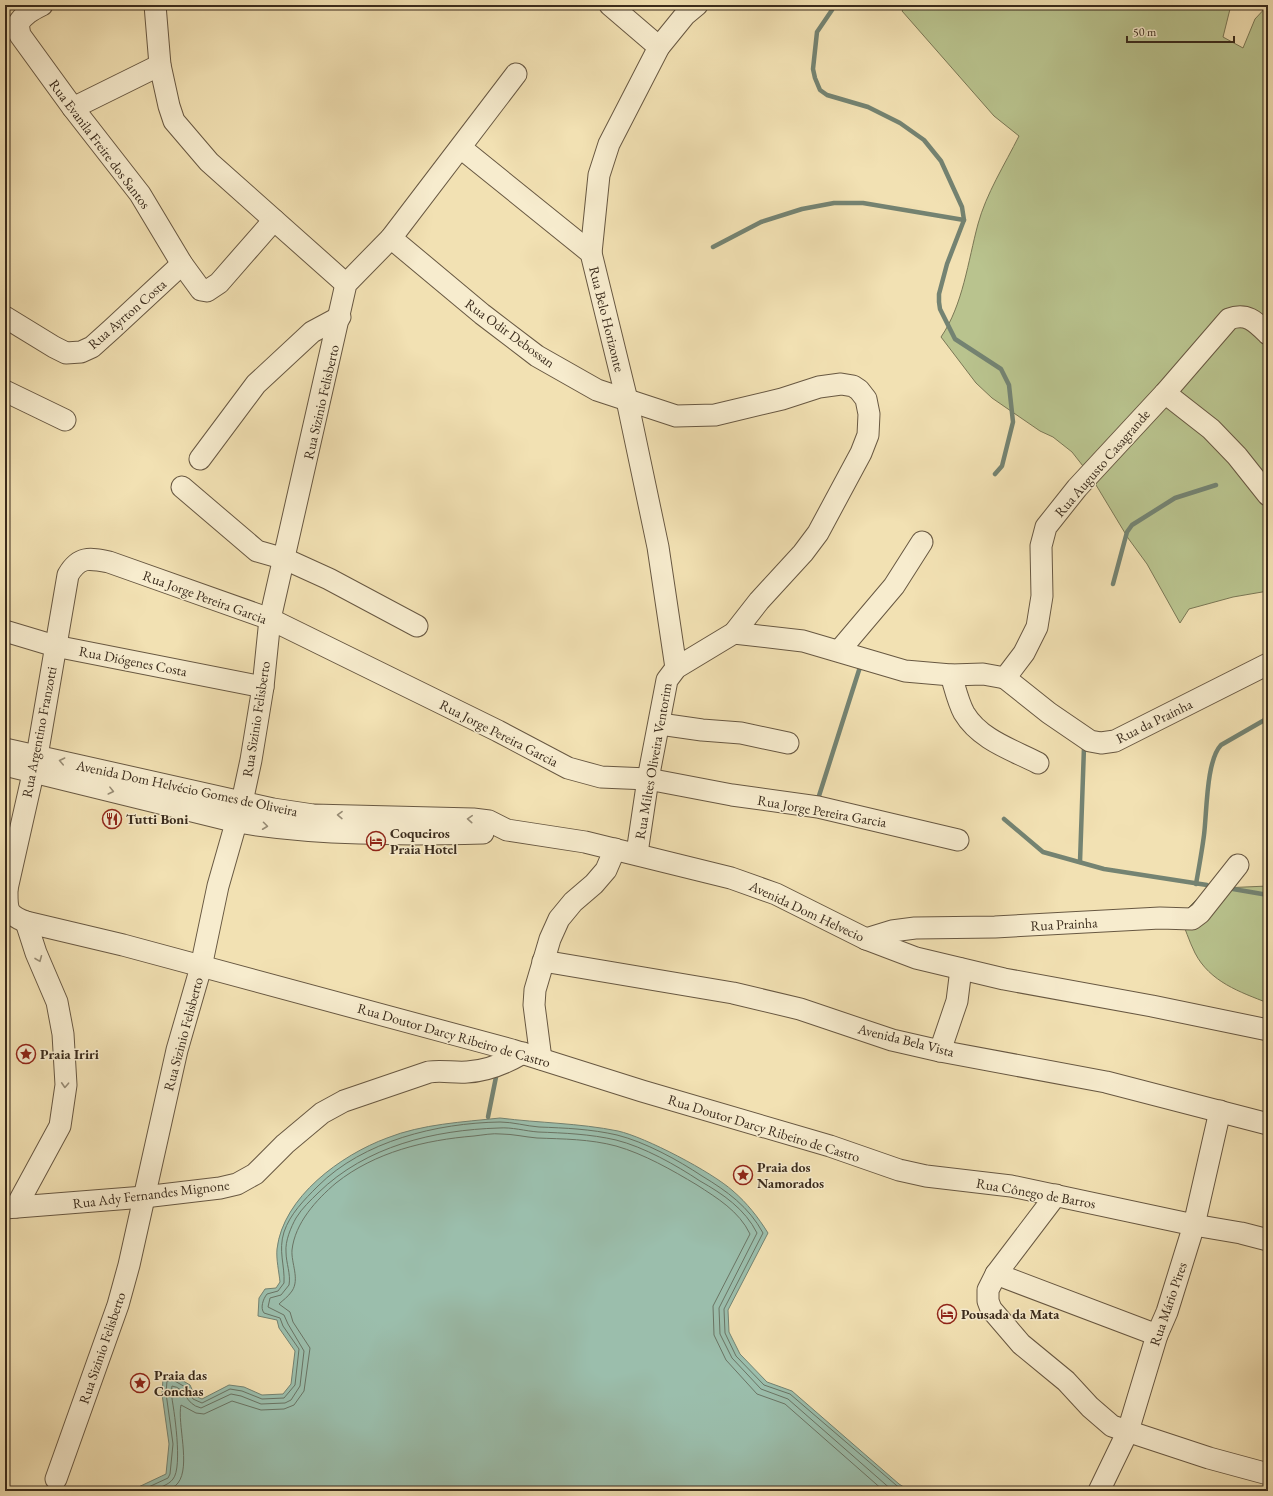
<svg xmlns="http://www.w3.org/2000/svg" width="1273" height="1496" viewBox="0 0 1273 1496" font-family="'EB Garamond',serif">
	<rect width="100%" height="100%" fill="#f2e1b3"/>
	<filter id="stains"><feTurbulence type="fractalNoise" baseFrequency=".005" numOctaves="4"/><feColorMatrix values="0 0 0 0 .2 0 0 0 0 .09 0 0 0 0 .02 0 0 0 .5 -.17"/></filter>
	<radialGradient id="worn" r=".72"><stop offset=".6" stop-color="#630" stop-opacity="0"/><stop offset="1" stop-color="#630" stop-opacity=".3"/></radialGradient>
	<!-- green -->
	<g fill="#b9c38e" stroke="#7a7755">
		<path d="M906 5H1231L1223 37 1243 48 1255 19 1268 5V591L1233 597 1189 609 1180 623 1147 564 1128 538 1090 475 1072 452 1053 437 1040 431 992 398 976 383 941 337C963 305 968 261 978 224 986 194 1005 164 1019 136L994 116 902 11Z"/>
		<path d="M1268 886V1003C1240 992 1210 982 1195 953 1189 941 1185 928 1180 916L1198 898 1222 888Z"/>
	</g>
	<!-- water -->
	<path fill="#9bbeac" stroke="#748372" d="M500 1118C539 1123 579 1123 618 1131 645 1137 712 1172 733 1191 747 1203 758 1217 768 1233L728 1310 729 1332 740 1354 767 1382 792 1391 899 1484 910 1491H130L166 1474 169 1444 162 1394 163 1378 173 1375 190 1385 195 1396 202 1399 229 1385 244 1387 262 1395 283 1394 291 1384 295 1351 279 1328 277 1320 258 1316 259 1298 265 1289 276 1288 280 1282C279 1272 276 1259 277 1249 283 1197 341 1155 387 1138 422 1124 463 1122 500 1118Z"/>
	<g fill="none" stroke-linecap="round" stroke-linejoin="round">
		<!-- shore -->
		<g stroke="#6a7464" stroke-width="1">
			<path d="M140 1491 168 1478 170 1474 173 1444 166 1393 167 1381 173 1380 187 1388 193 1399 202 1403 230 1389 242 1391 262 1399 284 1398 295 1385 299 1349 283 1326 280 1318 264 1313C260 1308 263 1299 267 1294L278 1291 284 1283C285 1265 278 1251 284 1232 290 1214 304 1200 318 1186 363 1141 437 1123 500 1122 513 1122 526 1126 539 1127 565 1128 591 1129 617 1135 645 1142 678 1160 702 1176 727 1191 749 1207 763 1233L724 1309 725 1333 736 1356 764 1385 790 1394 903 1491"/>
			<path d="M151 1491C158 1488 169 1485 173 1479 183 1467 174 1409 171 1393L172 1386C187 1388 184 1404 201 1408L231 1394 241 1396 261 1404 285 1403 291 1400 300 1386 304 1351 288 1324 284 1315 268 1307 270 1298 281 1295 289 1285C291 1274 286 1263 286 1252 285 1241 291 1227 296 1218 302 1208 311 1200 318 1193 366 1146 434 1130 499 1128 512 1127 525 1131 538 1132 564 1133 590 1134 616 1140 644 1147 676 1165 700 1181 723 1194 745 1209 757 1233L719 1308 720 1334 732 1358 761 1389 788 1399 893 1491"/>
			<path d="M165 1491C170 1489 175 1487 178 1483 191 1466 177 1423 181 1405L196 1413 204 1414 232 1401 261 1410 284 1409 294 1405 304 1391 310 1348 293 1322 290 1312 279 1304C283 1300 288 1297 292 1291 300 1279 291 1263 292 1250 295 1223 316 1200 336 1183 375 1152 425 1140 474 1136 483 1135 493 1133 501 1134 513 1134 525 1137 537 1138 563 1139 590 1139 616 1146 644 1154 672 1170 697 1185 717 1198 739 1211 750 1234L713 1306 714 1335 726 1360 757 1394 785 1404 884 1491"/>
		</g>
		<!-- stream -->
		<g stroke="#748372" stroke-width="4.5">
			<path d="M832 10 817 32 813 69 815 78 820 90 827 95 868 107 900 123 924 140 941 161 962 207 964 220 947 264 939 294V302L940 309 955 339 1001 369 1009 385 1013 422 1002 466 995 474"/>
			<path d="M713 247 761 222 802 209 834 203H863L964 220"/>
			<path d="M1113 584 1127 532 1132 525 1175 498 1216 485"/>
			<path d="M818 799 860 667"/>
			<path d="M1004 819 1043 852 1104 869 1207 885"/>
			<path d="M1080 862 1084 747"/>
			<path d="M1196 884C1199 867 1202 851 1204 835 1207 812 1206 761 1221 745L1268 718"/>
			<path d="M1233 889 1268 895"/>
			<path d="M488 1117 497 1072"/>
		</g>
		<defs>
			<g id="minor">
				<path d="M42 5C32 10 24 14 18 24L20 35 73 108 140 194 182 264 201 290 207 291 219 283 274 220"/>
				<path d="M155 5 160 65 169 106 174 121 209 162 346 284"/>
				<path d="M610 5 659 47"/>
				<path d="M73 108 160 65"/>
				<path d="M461 148 591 253 627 400 658 547 676 668"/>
				<path d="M391 238 482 314 537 356 597 390 676 416 715 415 782 399 819 387 841 384 853 386 859 390 866 399 869 414 868 435 861 453 818 533 803 553 759 601 734 633 676 668 667 680 648 779 637 853"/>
				<path d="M591 253 599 175 609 144 659 47 685 15 697 5"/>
				<path d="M5 317 54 347 66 353 81 352 92 347 112 329 182 264"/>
				<path d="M5 391 65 420"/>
				<path d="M1165 393 1211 429 1237 456 1268 495"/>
				<path d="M200 459 256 384 312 332 340 317"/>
				<path d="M182 487 257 551 285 559 329 579 417 626"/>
				<path d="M5 631 55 646 263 687"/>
				<path d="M734 633 803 641 905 671 951 675 983 674 1005 678 1024 653 1037 627 1042 596 1041 546 1046 527 1077 488 1165 393 1229 319C1247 312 1256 322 1268 334"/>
				<path d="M839 651 894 586 922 542"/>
				<path d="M951 675C955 688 958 702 964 713 980 740 1013 750 1038 763"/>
				<path d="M1005 678 1049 713 1090 741 1101 743 1115 741 1268 664"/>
				<path d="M660 724 702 730 741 733 788 743"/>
				<path d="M5 749 273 809 313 815 473 819 489 821 507 830 585 842 731 878 776 894 866 939 916 958 1004 979 1152 1006 1268 1030"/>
				<path d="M5 765 237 822C318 835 401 835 483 833"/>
				<path d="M5 888 7 889C7 910 6 914 26 922L123 945 512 1050 642 1091 830 1146 899 1170 926 1176 1011 1186 1194 1225 1241 1233 1268 1240"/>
				<path d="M7 889 37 756 68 575C79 556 89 558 109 562L270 619 498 731 568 768 601 777 648 779 732 795 818 807 958 840"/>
				<path d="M866 939 892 931 915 928 995 927 1160 918 1192 919 1200 913 1238 865"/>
				<path d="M543 961 733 993 800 1009 892 1040 940 1051 1106 1082 1268 1124"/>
				<path d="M940 1051 957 1001 961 969"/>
				<path d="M541 1059 534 1005 535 990 550 939 559 919 573 902 594 884 606 870 615 849"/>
				<path d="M1056 1195 996 1274 988 1290V1301L991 1309 1021 1344 1066 1381 1090 1407 1112 1426 1209 1458 1268 1474"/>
				<path d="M16 1207 60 1126 66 1085 63 1034 57 1002 36 953 26 922"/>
				<path d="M5 1208 144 1197 220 1188 237 1184 255 1174 285 1144 322 1113 344 1101 429 1072C442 1070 454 1073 467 1072 487 1071 506 1063 523 1053"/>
				<path d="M996 1274 1157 1335"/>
				<path d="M56 1479 118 1305 129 1265 177 1050 201 967 218 886 242 802 251 760 263 687 270 619 346 284 391 238 516 74"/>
				<path d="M1099 1491 1128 1431 1157 1335 1167 1312 1194 1225 1220 1111"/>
			</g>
		</defs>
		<!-- minor casing -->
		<use href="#minor" stroke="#685842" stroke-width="23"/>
		<!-- minor -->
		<use href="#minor" stroke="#f7ecce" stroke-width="21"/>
	</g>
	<!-- one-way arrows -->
	<defs><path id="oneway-chevron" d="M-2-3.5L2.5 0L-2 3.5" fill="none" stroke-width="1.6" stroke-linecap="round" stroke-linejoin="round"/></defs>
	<g stroke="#988c75">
		<use href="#oneway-chevron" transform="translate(62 761) rotate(-167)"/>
		<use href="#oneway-chevron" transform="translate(111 791) rotate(14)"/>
		<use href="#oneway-chevron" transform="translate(340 815) rotate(-179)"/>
		<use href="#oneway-chevron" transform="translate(470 819) rotate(-176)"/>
		<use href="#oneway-chevron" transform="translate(265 826) rotate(7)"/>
		<use href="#oneway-chevron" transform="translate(39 959) rotate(68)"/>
		<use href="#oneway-chevron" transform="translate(65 1085) rotate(93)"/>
	</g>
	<!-- icons -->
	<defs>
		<symbol id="restaurant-ring" viewBox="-11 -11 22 22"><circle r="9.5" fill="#f7ecce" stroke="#8f2418" stroke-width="1.5"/><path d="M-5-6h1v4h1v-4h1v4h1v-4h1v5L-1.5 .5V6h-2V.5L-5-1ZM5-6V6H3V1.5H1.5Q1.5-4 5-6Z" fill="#8f2418"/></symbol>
		<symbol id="hotel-ring" viewBox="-11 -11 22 22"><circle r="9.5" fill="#f7ecce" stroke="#8f2418" stroke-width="1.5"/><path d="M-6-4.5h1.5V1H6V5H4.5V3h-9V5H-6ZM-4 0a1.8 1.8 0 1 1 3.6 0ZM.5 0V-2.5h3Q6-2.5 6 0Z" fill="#8f2418"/></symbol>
		<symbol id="sight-ring" viewBox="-11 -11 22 22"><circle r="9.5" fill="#f7ecce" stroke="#8f2418" stroke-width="1.5"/><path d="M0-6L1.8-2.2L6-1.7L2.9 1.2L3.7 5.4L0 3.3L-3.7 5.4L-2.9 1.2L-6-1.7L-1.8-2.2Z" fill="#8f2418"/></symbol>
	</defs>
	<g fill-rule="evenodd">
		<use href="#restaurant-ring" x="101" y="808" width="22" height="22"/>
		<use href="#hotel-ring" x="365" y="830" width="22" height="22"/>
		<use href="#sight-ring" x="15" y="1043" width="22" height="22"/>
		<use href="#sight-ring" x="732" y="1164" width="22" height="22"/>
		<use href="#hotel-ring" x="936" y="1303" width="22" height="22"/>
		<use href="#sight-ring" x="129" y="1372" width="22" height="22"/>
	</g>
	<g text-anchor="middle" stroke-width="3" stroke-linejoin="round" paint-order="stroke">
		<!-- street labels -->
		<g font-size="14" fill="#3a2b1c" stroke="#f7ecce">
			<text transform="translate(100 144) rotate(53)" y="5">Rua Evanila Freire dos Santos</text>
			<text transform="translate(127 314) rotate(-41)" y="5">Rua Ayrton Costa</text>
			<text transform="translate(607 319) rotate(76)" y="5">Rua Belo Horizonte</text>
			<text transform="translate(510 333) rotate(36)" y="5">Rua Odir Debossan</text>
			<text transform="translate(321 402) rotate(-77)" y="5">Rua Sizinio Felisberto</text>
			<text transform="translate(1102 463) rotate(-49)" y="5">Rua Augusto Casagrande</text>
			<text transform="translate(205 597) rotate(20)" y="5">Rua Jorge Pereira Garcia</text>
			<text transform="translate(133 661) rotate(11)" y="5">Rua Diógenes Costa</text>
			<text transform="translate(256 719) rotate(-81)" y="5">Rua Sizinio Felisberto</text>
			<text transform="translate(1154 721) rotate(-26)" y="5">Rua da Prainha</text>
			<text transform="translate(39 732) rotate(-79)" y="5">Rua Argentino Franzotti</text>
			<text transform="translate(499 733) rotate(27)" y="5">Rua Jorge Pereira Garcia</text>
			<text transform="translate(653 761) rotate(-80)" y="5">Rua Miltes Oliveira Ventorim</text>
			<text transform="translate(187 788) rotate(12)" y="5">Avenida Dom Helvécio Gomes de Oliveira</text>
			<text transform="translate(822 811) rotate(10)" y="5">Rua Jorge Pereira Garcia</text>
			<text transform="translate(807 911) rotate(25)" y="5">Avenida Dom Helvecio</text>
			<text transform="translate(1064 924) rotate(-3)" y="5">Rua Prainha</text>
			<text transform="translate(183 1034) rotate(-75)" y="5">Rua Sizinio Felisberto</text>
			<text transform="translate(454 1035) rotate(16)" y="5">Rua Doutor Darcy Ribeiro de Castro</text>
			<text transform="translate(906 1040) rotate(14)" y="5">Avenida Bela Vista</text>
			<text transform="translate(764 1128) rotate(17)" y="5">Rua Doutor Darcy Ribeiro de Castro</text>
			<text transform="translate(1036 1193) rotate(10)" y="5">Rua Cônego de Barros</text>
			<text transform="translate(151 1194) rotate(-7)" y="5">Rua Ady Fernandes Mignone</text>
			<text transform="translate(1168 1304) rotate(-71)" y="5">Rua Mário Pires</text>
			<text transform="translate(102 1348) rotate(-71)" y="5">Rua Sizinio Felisberto</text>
		</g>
		<!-- poi labels -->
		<g font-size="14" font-weight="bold" fill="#3a2b1c" stroke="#f7ecce" text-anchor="start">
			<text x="126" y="824">Tutti Boni</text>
			<text x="390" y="838">Coqueiros<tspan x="390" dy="16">Praia Hotel</tspan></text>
			<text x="40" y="1059">Praia Iriri</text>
			<text x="757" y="1172">Praia dos<tspan x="757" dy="16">Namorados</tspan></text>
			<text x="961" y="1319">Pousada da Mata</text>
			<text x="154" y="1380">Praia das<tspan x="154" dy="16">Conchas</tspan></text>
		</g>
	</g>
	<!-- margin -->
	<rect width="1273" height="1496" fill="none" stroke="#f2e1b3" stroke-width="20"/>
	<rect x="6" y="6" width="1261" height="1484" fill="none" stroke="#3a2b1c" stroke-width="2"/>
	<rect x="10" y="10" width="1253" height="1476" fill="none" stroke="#3a2b1c"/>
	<!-- scale -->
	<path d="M1127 36v6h107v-6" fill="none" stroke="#3a2b1c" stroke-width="2"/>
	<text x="1133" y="36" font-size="12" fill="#3a2b1c" stroke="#f7ecce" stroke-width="3" paint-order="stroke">50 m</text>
	<rect width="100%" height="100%" filter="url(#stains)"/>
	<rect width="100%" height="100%" fill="url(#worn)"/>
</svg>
